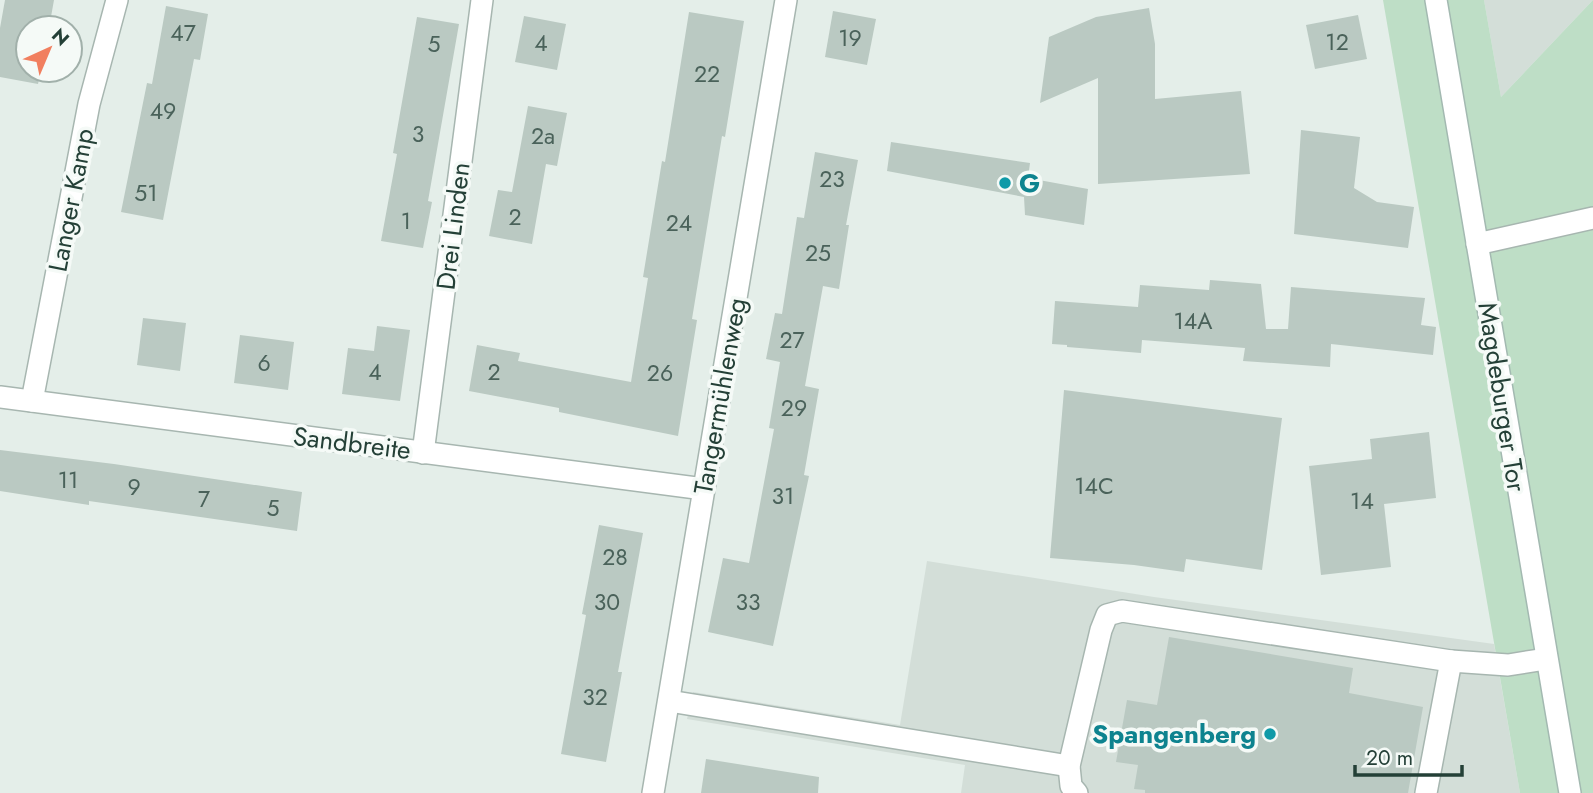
<svg xmlns="http://www.w3.org/2000/svg" width="1593" height="793" viewBox="0 0 1593 793" font-family="Jost,sans-serif">
	<rect width="100%" height="100%" fill="#e4eee9"/>
	<!-- built -->
	<g fill="#d3ded8">
		<path d="M1484 0H1593L1501 97Z"/>
		<path d="M927 561 1154 597 1494 644 1520 793H961L965 765 687 719 693 692 900 725Z"/>
	</g>
	<!-- green -->
	<path fill="#bedec6" d="M1383 0H1484L1501 97 1593 0V793H1520Z"/>
	<!-- building -->
	<g fill="#bac9c2">
		<path d="M5 0H54L49 28H28V70H41L38 84 0 77V28Z"/>
		<path d="M166 6 208 14 200 60 194 59 163 220 121 212 147 83 152 84Z"/>
		<path d="M1149 8 1155 44V99L1241 91 1250 174 1098 184V78L1040 103 1049 37 1096 17Z"/>
		<path d="M833 11 876 19 867 65 825 57Z"/>
		<path d="M689 12 744 21 725 137 722 136 692 319 697 320 678 436 559 412V408L469 391 477 345 520 353 518 361 631 382 648 278 643 277 662 161 665 162Z"/>
		<path d="M1358 15 1367 59 1315 69 1306 25Z"/>
		<path d="M524 16 566 24 557 70 515 62Z"/>
		<path d="M417 17 459 24 428 201 432 202 423 248 381 241 397 154 393 153Z"/>
		<path d="M528 106 567 113 557 166 546 164 532 244 489 236 498 190 512 192Z"/>
		<path d="M1301 130 1360 137 1354 188 1377 202 1414 207 1408 248 1294 234Z"/>
		<path d="M891 142 1030 163 1028 178 1088 189 1084 225 1025 215 1024 197 887 171Z"/>
		<path d="M815 152 858 160 846 225H849L839 289 823 286 805 386 819 389 804 475 809 476 773 646 708 632 723 558 749 563 774 429 769 428 780 362 766 359 775 313 782 314 797 217 804 218Z"/>
		<path d="M1210 280 1261 284 1266 329H1288L1291 287 1425 298 1421 325 1436 327 1433 355 1331 344 1330 367 1243 361 1245 348 1142 340 1141 353 1067 347V345L1052 344 1055 301 1138 307 1140 285 1209 290Z"/>
		<path d="M143 318 186 323 180 371 137 365Z"/>
		<path d="M377 326 410 330 400 401 342 394 348 348 374 351Z"/>
		<path d="M240 335 294 342 288 390 234 383Z"/>
		<path d="M1064 390 1282 418 1262 570 1186 559 1184 572 1134 565 1050 558Z"/>
		<path d="M1429 432 1436 498 1384 504 1391 567 1321 575 1309 466 1372 459 1370 439Z"/>
		<path d="M0 450 114 464 302 492 297 531 89 501V505L0 491Z"/>
		<path d="M599 525 643 533 618 672H622L606 762 561 754 586 615 582 614Z"/>
		<path d="M1169 637 1353 668 1349 693 1423 707 1408 793H1145V790L1134 789 1138 765 1116 762 1127 700 1157 705Z"/>
		<path d="M706 759 819 777 818 793H701Z"/>
	</g>
	<g fill="none" stroke-linecap="round" stroke-linejoin="round">
		<defs>
			<g id="service">
				<path d="M1477 244 1593 218"/>
				<path d="M669 701 1069 766"/>
				<path d="M1077 793 1071 786 1069 766 1101 630 1107 615 1122 611 1451 661"/>
				<path d="M1426 793 1451 661 1508 665 1546 659"/>
			</g>
			<g id="minor">
				<path d="M0 397 704 489"/>
				<path d="M32 401 89 104 117 0"/>
				<path d="M423 453 482 0"/>
				<path d="M653 793 786 0"/>
			</g>
			<path id="secondary" d="M1436 0 1570 793"/>
		</defs>
		<!-- service casing -->
		<use href="#service" stroke="#a7b6b0" stroke-width="24"/>
		<!-- minor casing -->
		<use href="#minor" stroke="#a7b6b0" stroke-width="24"/>
		<!-- secondary casing -->
		<use href="#secondary" stroke="#a3b9b1" stroke-width="24"/>
		<!-- service -->
		<use href="#service" stroke="#fff" stroke-width="21"/>
		<!-- minor -->
		<use href="#minor" stroke="#fff" stroke-width="21"/>
		<!-- secondary -->
		<use href="#secondary" stroke="#fff" stroke-width="21"/>
	</g>
	<!-- markers -->
	<g fill="#0f9aa8" stroke="#f5faf7" stroke-width="2.5">
		<circle cx="1005" cy="183" r="7"/>
		<circle cx="1270" cy="734" r="7"/>
	</g>
	<g text-anchor="middle" stroke-width="7" stroke-linejoin="round" paint-order="stroke">
		<!-- number labels -->
		<g font-size="23" fill="#4a625a">
			<text x="183" y="41">47</text>
			<text x="850" y="46">19</text>
			<text x="1337" y="50">12</text>
			<text x="541" y="51">4</text>
			<text x="434" y="52">5</text>
			<text x="707" y="82">22</text>
			<text x="163" y="119">49</text>
			<text x="418" y="142">3</text>
			<text x="543" y="144">2a</text>
			<text x="832" y="187">23</text>
			<text x="146" y="201">51</text>
			<text x="515" y="225">2</text>
			<text x="406" y="229">1</text>
			<text x="679" y="231">24</text>
			<text x="818" y="261">25</text>
			<text x="1193" y="329">14A</text>
			<text x="792" y="348">27</text>
			<text x="264" y="371">6</text>
			<text x="375" y="380">4</text>
			<text x="494" y="380">2</text>
			<text x="660" y="381">26</text>
			<text x="794" y="416">29</text>
			<text x="68" y="488">11</text>
			<text x="1094" y="494">14C</text>
			<text x="134" y="495">9</text>
			<text x="783" y="504">31</text>
			<text x="204" y="507">7</text>
			<text x="1362" y="509">14</text>
			<text x="273" y="516">5</text>
			<text x="615" y="565">28</text>
			<text x="607" y="610">30</text>
			<text x="748" y="610">33</text>
			<text x="595" y="705">32</text>
		</g>
		<!-- culture labels -->
		<g font-size="26" font-weight="bold" fill="#0d838f" stroke="#f5faf7" text-anchor="start">
			<text x="1019" y="192">G</text>
			<text x="1256" y="743" text-anchor="end">Spangenberg</text>
		</g>
		<!-- street labels -->
		<g font-size="26" fill="#244037" stroke="#f5faf7">
			<text transform="translate(71 200) rotate(-79)" y="9">Langer Kamp</text>
			<text transform="translate(453 226) rotate(-83)" y="9">Drei Linden</text>
			<text transform="translate(720 396) rotate(-80)" y="9">Tangermühlenweg</text>
			<text transform="translate(1502 397) rotate(81)" y="9">Magdeburger Tor</text>
			<text transform="translate(352 443) rotate(7)" y="9">Sandbreite</text>
		</g>
	</g>
	<!-- north arrow -->
	<g transform="translate(49 49) rotate(44)"><circle r="33" fill="#f5faf7" stroke="#a1b0aa" stroke-width="2"/>
	<path d="M0-5L12 26L0 18L-12 26Z" fill="#f17f5f"/>
	<text y="-10" font-size="19" font-weight="bold" text-anchor="middle" fill="#244037">N</text>
	</g>
	<!-- scale -->
	<path d="M1355 765v10h107v-10" fill="none" stroke="#244037" stroke-width="3.5"/>
	<text x="1366" y="765" font-size="21" fill="#244037" stroke="#f5faf7" stroke-width="5" paint-order="stroke">20 m</text>
</svg>
